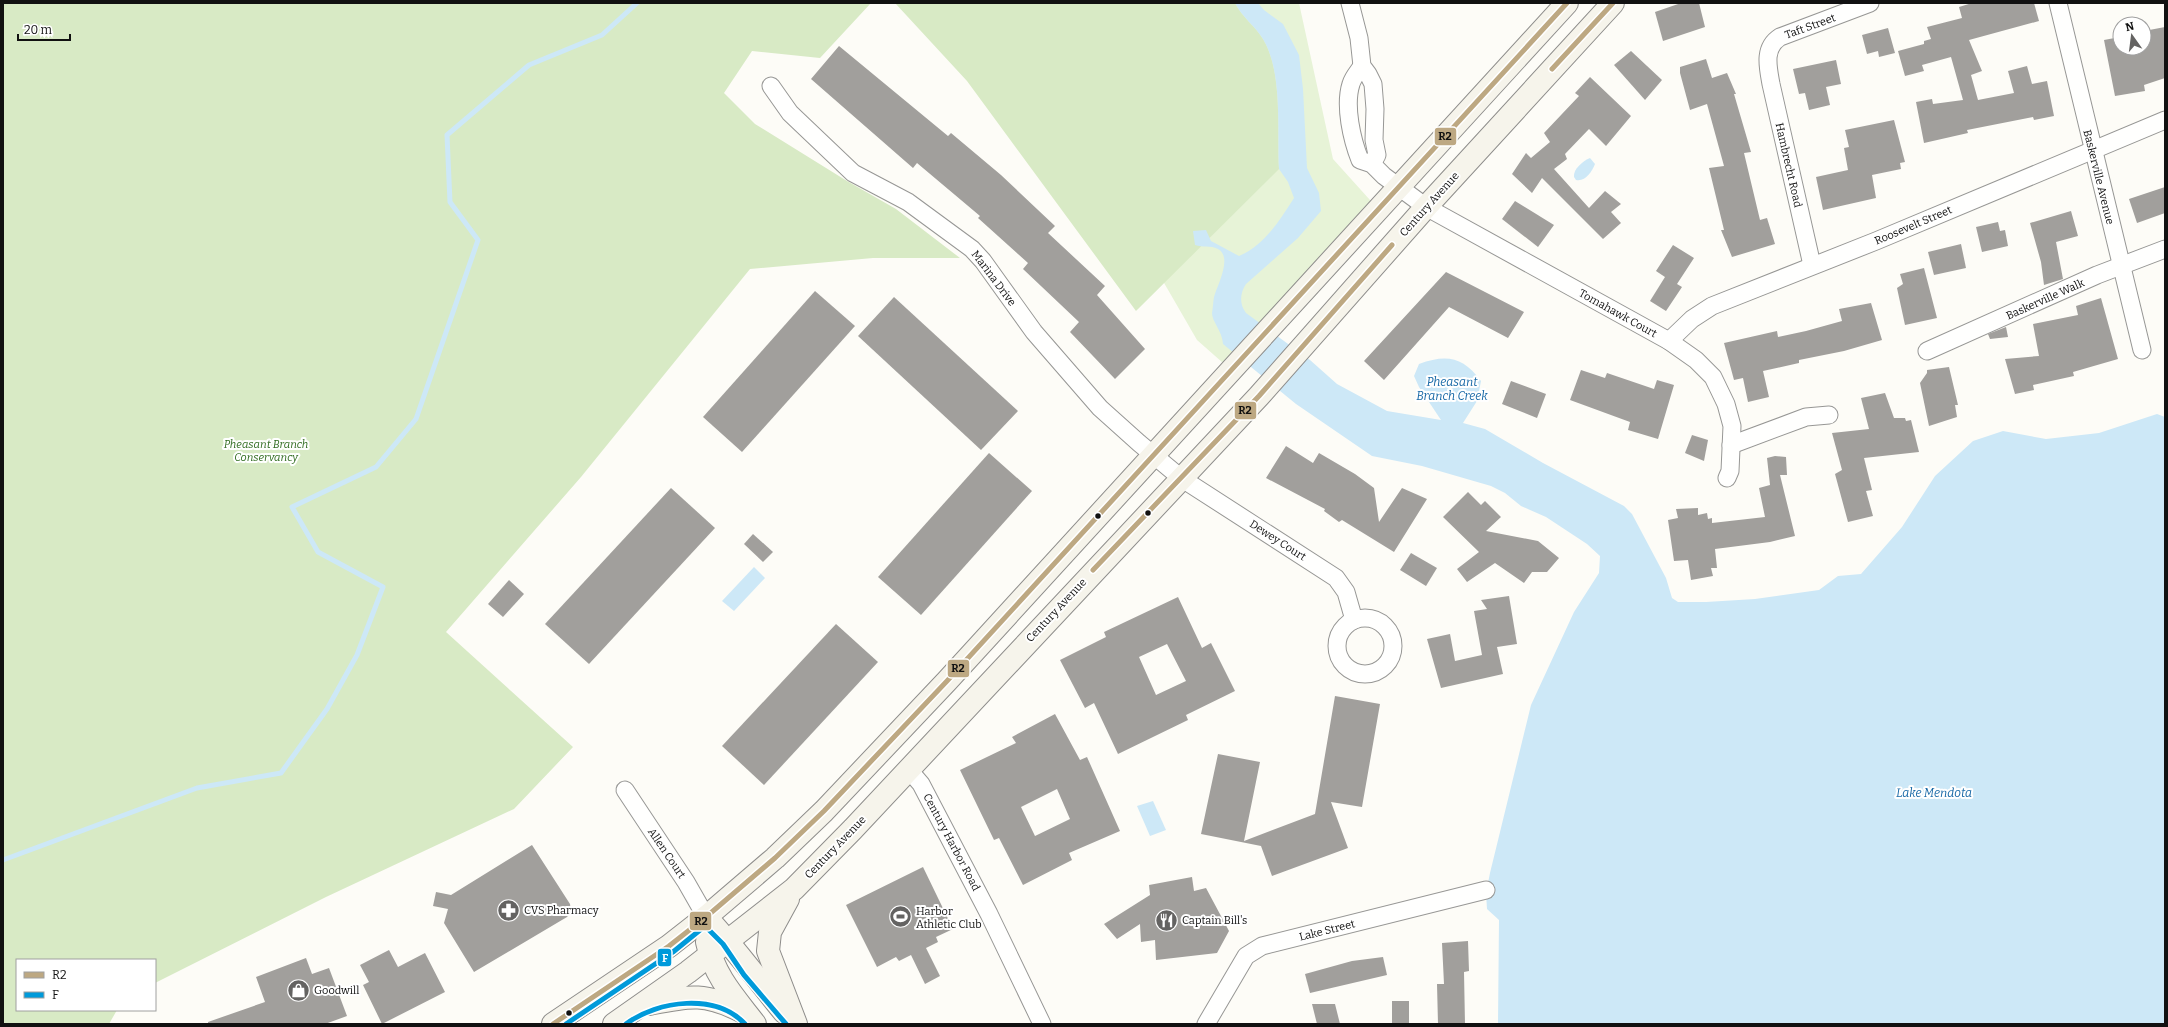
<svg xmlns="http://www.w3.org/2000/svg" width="2168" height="1027" viewBox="0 0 2168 1027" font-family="Bitter,serif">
	<rect width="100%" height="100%" fill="#fdfcf7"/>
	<!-- green -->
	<path fill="#e7f3d7" d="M949 3H1299L1333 159 1379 210 1231 370 1197 340 1022 37Z"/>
	<!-- forest -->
	<g fill="#d8eac5">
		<path d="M3 3H871L820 58 752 51 724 93 755 124 847 181 896 209 960 258H873L750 269 581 477 446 632 573 747 514 809 326 897 155 983V960H17V1010H117L109 1024H3Z"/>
		<path d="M895 3H1235C1242 17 1255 26 1263 39 1283 72 1277 131 1279 169L1136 311 967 81Z"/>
	</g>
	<!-- water -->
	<g fill="#cde8f7">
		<path d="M1235 3H1258L1264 10 1283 24 1299 55 1303 89 1307 168 1319 193 1321 211 1298 238 1246 284C1240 293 1239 304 1246 313L1310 360 1337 384 1387 411 1441 420 1419 387 1414 376 1419 364C1447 354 1463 357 1481 381L1477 401 1463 423 1485 429 1543 463 1624 506 1632 514 1666 578 1672 598 1678 602H1706L1755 599 1819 590 1838 576 1861 574 1902 527 1935 476 1973 441 2003 431 2046 439 2099 433 2157 414 2165 417V1024H1498L1499 920 1487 909 1486 893 1490 873 1531 705 1574 612 1599 573 1600 556 1587 544 1546 517 1521 506 1505 493 1491 486 1422 466 1372 456 1296 404 1223 344C1222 330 1212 322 1212 313 1213 308 1213 302 1214 297 1217 286 1233 257 1218 249 1210 245 1203 248 1195 245L1193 231 1206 230 1211 241 1239 256C1264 246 1280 220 1294 198L1288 182 1279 169C1277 131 1283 72 1263 39 1255 26 1242 17 1235 3Z"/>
		<path d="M1590 158 1595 164C1592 172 1585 182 1576 180L1574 177C1573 169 1583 161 1590 158Z"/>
		<path d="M754 567 765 578 734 611 722 601Z"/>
		<path d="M1153 801 1166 830 1150 836 1137 806Z"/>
	</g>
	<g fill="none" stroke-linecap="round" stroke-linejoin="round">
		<!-- stream -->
		<path stroke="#cde8f7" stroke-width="5" d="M3 860 197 788 281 773 327 709 357 655 383 587 318 552 292 507 376 467 416 419 478 240 450 202 447 135 529 65 602 35 637 3"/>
	</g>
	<!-- building -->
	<g fill="#a19f9c" fill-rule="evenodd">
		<path d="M1681 3H1699L1705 27 1663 41 1655 12Z"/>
		<path d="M1972 3H2034L2039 21 1969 40 1982 71 1971 75 1978 100 2014 93 2008 71 2027 66 2032 84 2047 81 2054 116 2034 120 2033 117 1967 130 1968 133 1924 143 1916 102 1932 99 1933 104 1963 100 1951 57 1922 65 1924 71 1905 76 1898 51 1924 44V41L1931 39 1927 27 1962 18 1959 7Z"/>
		<path d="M2165 27V78L2144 85 2145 91 2115 96 2104 40 2120 37V48H2144V31Z"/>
		<path d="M1888 28 1895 53 1879 57 1878 51 1867 54 1862 35Z"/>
		<path d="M839 46 948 136 951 133 1001 175 1055 226 1048 233 1105 286 1097 295 1145 349 1115 379 1070 332 1079 322 1023 269 1028 263 978 218 980 216 917 163 913 168 811 79Z"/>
		<path d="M1631 51 1662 80 1645 100 1614 65Z"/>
		<path d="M1706 59 1712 78 1727 73 1736 94H1734L1751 152 1744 153 1760 220 1767 218 1775 244 1732 257 1721 230H1724L1709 168 1724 166 1707 104 1690 110 1680 73V67Z"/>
		<path d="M1836 60 1841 84 1826 87 1830 105 1809 110 1805 93 1799 94 1793 69Z"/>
		<path d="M1590 77 1631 116 1606 146 1589 129 1565 154 1567 159 1554 169 1589 208 1605 191 1621 204 1611 212 1621 223 1603 239 1542 178 1532 193 1512 174 1526 153 1531 158 1550 142 1544 133 1579 96 1575 93Z"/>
		<path d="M1894 120 1905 162 1900 163 1901 169 1872 175 1876 198 1823 210 1816 177 1848 170 1844 148 1849 147 1845 130Z"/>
		<path d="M2165 187V213L2137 223 2129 199Z"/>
		<path d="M1515 201 1554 225 1538 247 1502 219Z"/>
		<path d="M2071 211 2078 236 2056 242 2063 279 2044 285 2041 262 2030 223Z"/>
		<path d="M1998 222 2000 231 2005 230 2008 246 1982 252 1976 227Z"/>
		<path d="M1961 244 1966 268 1934 275 1928 252Z"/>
		<path d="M1673 245 1694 258 1677 284 1682 287 1666 311 1650 301 1665 277 1656 271Z"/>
		<path d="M1924 268 1937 318 1905 325 1897 288 1903 284 1900 274Z"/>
		<path d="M1446 272 1524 312 1508 338 1449 307 1384 380 1364 361Z"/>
		<path d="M815 291 855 326 742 452 703 417Z"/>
		<path d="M894 297 1018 411 981 450 858 336Z"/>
		<path d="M2101 298 2118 359 2073 372 2074 376 2033 385 2034 390 2015 394 2005 359 2039 356 2033 324 2078 315 2076 306Z"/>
		<path d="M1871 303 1882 340 1844 351 1799 360V363L1763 371 1769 397 1748 402 1743 378 1734 380 1724 343 1777 331 1778 337 1806 331 1842 321 1839 309Z"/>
		<path d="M2006 327 2008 337 1990 339 1988 334Z"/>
		<path d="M1949 367 1958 405H1955L1957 417 1929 426 1920 383 1927 373V370Z"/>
		<path d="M1581 370 1605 378 1607 373 1654 389 1657 380 1674 385 1658 439 1628 430 1630 422 1570 400Z"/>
		<path d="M1511 381 1546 394 1537 418 1502 404Z"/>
		<path d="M1885 393 1894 418H1905L1906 421 1911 420 1919 452 1864 458 1872 490 1866 491 1873 516 1848 522 1835 474 1842 470 1832 433 1869 429 1861 398Z"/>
		<path d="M1692 435 1708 440 1704 461 1685 453Z"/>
		<path d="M1286 446 1313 463 1319 453 1355 474 1374 488 1379 522 1402 488 1427 499 1394 552 1342 520 1339 522 1324 511 1325 509 1266 478Z"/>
		<path d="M989 453 1032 491 921 615 878 577Z"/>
		<path d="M1775 456 1786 457 1787 475H1780L1795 536 1770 542 1715 549 1717 568H1711L1713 576 1691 580 1688 560 1674 561 1668 520 1678 518 1676 509 1698 508V515L1707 513 1708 519 1712 518V523L1765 517 1759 488 1770 485 1767 458Z"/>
		<path d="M671 488 715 528 589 664 545 624Z"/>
		<path d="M1468 492 1481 505 1485 501 1501 517 1486 531 1538 541 1559 558 1547 572H1532L1524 583 1495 563 1467 582 1457 569 1479 552 1443 517Z"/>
		<path d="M753 534 773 552 763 562 744 544Z"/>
		<path d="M1411 553 1437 568 1426 586 1400 570Z"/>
		<path d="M509 580 524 594 503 617 488 604Z"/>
		<path d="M1509 596 1517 644 1497 647 1503 674 1441 688 1427 639 1450 634 1455 661 1482 655 1474 611 1487 609 1481 600Z"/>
		<path d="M1178 597 1202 648 1211 643 1235 691 1186 715 1188 720 1118 754 1094 703 1085 708 1060 660 1106 637 1104 632ZM1167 644 1186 681 1156 695 1139 657Z"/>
		<path d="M836 624 878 662 764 785 722 746Z"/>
		<path d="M1335 696 1380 704 1362 807 1331 802 1348 848 1272 876 1261 846 1201 834 1218 754 1260 762 1244 841 1315 814Z"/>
		<path d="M1055 714 1080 760 1087 757 1120 831 1069 853 1072 860 1023 885 999 838 994 840 960 770 1016 743 1012 737ZM1057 789 1070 819 1035 836 1021 807Z"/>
		<path d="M532 845 570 904 571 912 567 917 474 972 444 923 448 909 433 906 436 892 451 895Z"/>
		<path d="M923 867 953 929 936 937 938 942 926 948 940 976 925 984 911 955 899 961 896 957 877 967 846 905Z"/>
		<path d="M1192 877 1194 891 1206 888 1229 931 1217 953 1156 960 1155 940 1141 942 1140 924 1117 939 1104 924 1150 895 1149 885Z"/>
		<path d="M1468 941 1469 971 1464 972 1465 1024H1438L1437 984H1444L1442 943Z"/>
		<path d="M389 950 398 967 425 953 445 992 382 1024 363 985 369 982 360 965Z"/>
		<path d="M1383 957 1387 975 1310 993 1305 974 1352 961Z"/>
		<path d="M306 958 312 974 329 968 347 1016 325 1024H208V1022L265 1002 256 977Z"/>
		<rect x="1392" y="1001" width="17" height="23"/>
		<path d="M1312 1004H1335L1340 1024H1317Z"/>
	</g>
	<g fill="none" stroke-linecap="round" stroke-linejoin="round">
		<defs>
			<g id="minor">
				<path d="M1350 3 1359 38 1362 66 1368 74 1373 84 1375 109 1374 140 1377 155 1372 164"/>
				<path d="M2058 3 2142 350"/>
				<path d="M1362 66C1358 72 1353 77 1351 84 1344 106 1352 140 1360 160L1372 164 1384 176 1426 207 1631 320 1669 341 1696 360 1713 377 1726 404 1732 426 1730 471 1727 478"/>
				<path d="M771 86 790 113 853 173 908 202 972 249 983 261 1034 332 1100 408 1139 443 1181 478 1336 578 1346 592 1354 620"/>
				<path d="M1812 265 1771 84C1768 67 1763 48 1780 37L1870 3"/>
				<path d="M1669 341 1692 319 1712 306 1876 241 2165 120"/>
				<path d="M1927 351 2097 275 2165 249"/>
				<path d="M1731 445 1806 417 1829 415"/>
				<circle cx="1365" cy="646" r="28"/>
				<path d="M909 770 921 784 989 914 1042 1024"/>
				<path d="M625 790 686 882 706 917"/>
				<path d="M1206 1024 1246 956 1262 946 1486 890"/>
			</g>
			<g id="secondary">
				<path d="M788 899 770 932 768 951 796 1024"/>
				<path d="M706 917C734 947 758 980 784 1012"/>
				<path d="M707 942C714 976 735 998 755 1024"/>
				<path d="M649 1004C689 996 705 992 743 1012"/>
				<path d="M553 1024 669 946 706 917 775 858 824 811 947 681 1567 3"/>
				<path d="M614 1024 688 972 794 889 853 829 1259 396 1426 207 1613 3"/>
			</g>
		</defs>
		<!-- minor casing -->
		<use href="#minor" stroke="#979795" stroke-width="19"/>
		<!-- secondary casing -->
		<use href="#secondary" stroke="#8e8d8b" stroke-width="24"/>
		<!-- minor -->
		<use href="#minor" stroke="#fffffe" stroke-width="17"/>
		<!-- secondary -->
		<use href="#secondary" stroke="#f6f4eb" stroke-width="22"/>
		<defs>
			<g id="bus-1">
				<path d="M1552 69 1613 3"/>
				<path d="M1093 570 1259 396 1392 245"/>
				<path d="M553 1024 669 946 706 917 775 858 824 811 947 681 1567 3"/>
			</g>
			<g id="bus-2">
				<path d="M566 1024 673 952 705 926 723 944 744 975 786 1024"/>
				<path d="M626 1024C658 1000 716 993 745 1024"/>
			</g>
		</defs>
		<!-- bus-1 casing -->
		<use href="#bus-1" stroke="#fff" stroke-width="8"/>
		<!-- bus-2 casing -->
		<use href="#bus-2" stroke="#fff" stroke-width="8"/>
		<!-- bus-1 -->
		<use href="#bus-1" stroke="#bda882" stroke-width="5"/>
		<!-- bus-2 -->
		<use href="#bus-2" stroke="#009ada" stroke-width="5"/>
	</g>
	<!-- icons -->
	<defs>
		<symbol id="pharmacy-disc" viewBox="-11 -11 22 22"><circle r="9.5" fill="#646362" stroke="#fff"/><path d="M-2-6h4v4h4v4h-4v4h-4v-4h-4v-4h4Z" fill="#fff"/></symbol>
		<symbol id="stadium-disc" viewBox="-11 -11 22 22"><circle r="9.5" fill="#646362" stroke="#fff"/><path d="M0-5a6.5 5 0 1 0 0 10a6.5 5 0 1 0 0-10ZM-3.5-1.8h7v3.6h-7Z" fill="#fff"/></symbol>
		<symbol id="restaurant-disc" viewBox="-11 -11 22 22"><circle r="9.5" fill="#646362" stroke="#fff"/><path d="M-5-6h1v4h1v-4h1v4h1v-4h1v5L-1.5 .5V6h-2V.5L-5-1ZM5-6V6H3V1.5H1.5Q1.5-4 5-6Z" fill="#fff"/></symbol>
		<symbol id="shop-disc" viewBox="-11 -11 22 22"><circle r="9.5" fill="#646362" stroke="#fff"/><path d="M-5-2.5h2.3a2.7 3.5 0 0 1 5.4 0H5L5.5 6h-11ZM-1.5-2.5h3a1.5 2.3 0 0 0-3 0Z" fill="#fff"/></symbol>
	</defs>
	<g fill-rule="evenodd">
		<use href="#pharmacy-disc" x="496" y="898" width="25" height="25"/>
		<use href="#stadium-disc" x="888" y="904" width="25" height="25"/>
		<use href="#restaurant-disc" x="1154" y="908" width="25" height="25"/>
		<use href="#shop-disc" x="286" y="978" width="25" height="25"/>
	</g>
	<!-- markers -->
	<g fill="#111" stroke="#fff" stroke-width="1.5">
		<circle cx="1148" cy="513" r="3.5"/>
		<circle cx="1098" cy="516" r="3.5"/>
		<circle cx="569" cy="1013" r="3.5"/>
	</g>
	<g text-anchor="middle" stroke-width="4" stroke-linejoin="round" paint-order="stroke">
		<!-- street labels -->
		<g font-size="11" fill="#111" stroke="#fff">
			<text transform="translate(1810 26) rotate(-20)" y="4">Taft Street</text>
			<text transform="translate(1789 165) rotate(77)" y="4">Hambrecht Road</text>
			<text transform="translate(2099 177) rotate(76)" y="4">Baskerville Avenue</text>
			<text transform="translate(1429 204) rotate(-48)" y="4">Century Avenue</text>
			<text transform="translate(1913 225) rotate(-23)" y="4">Roosevelt Street</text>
			<text transform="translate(994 278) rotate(53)" y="4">Marina Drive</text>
			<text transform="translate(2045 299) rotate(-24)" y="4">Baskerville Walk</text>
			<text transform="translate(1618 313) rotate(29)" y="4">Tomahawk Court</text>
			<text transform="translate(1278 540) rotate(33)" y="4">Dewey Court</text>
			<text transform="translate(1056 610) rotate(-47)" y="4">Century Avenue</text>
			<text transform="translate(952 842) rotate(62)" y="4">Century Harbor Road</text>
			<text transform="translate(835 847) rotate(-46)" y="4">Century Avenue</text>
			<text transform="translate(667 853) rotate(56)" y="4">Allen Court</text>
			<text transform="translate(1327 930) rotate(-14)" y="4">Lake Street</text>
		</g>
		<!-- park labels -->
		<g font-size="11" font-style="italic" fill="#2f6b1f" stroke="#fff">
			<text x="266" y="448">Pheasant Branch<tspan x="266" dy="13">Conservancy</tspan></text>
		</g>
		<!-- poi labels -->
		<g font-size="11" fill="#111" stroke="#fff" text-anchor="start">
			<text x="524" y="914">CVS Pharmacy</text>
			<text x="916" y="915">Harbor<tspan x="916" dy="13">Athletic Club</tspan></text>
			<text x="1182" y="924">Captain Bill's</text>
			<text x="314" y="994">Goodwill</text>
		</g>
		<!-- water labels -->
		<g font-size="12" font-style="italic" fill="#1768a6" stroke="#fff">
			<text x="1452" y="386">Pheasant<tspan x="1452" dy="14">Branch Creek</tspan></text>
			<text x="1934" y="797">Lake Mendota</text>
		</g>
	</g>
	<g stroke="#fff" stroke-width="1.5">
		<rect x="1434" y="127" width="23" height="19" rx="4" fill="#bda882"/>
		<rect x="1234" y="401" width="23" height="19" rx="4" fill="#bda882"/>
		<rect x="947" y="659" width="23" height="19" rx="4" fill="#bda882"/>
		<rect x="689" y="911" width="23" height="20" rx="4" fill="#bda882"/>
		<rect x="657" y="948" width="15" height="19" rx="4" fill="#009ada"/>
	</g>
	<g font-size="11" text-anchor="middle" font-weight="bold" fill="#fff">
		<text x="665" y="962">F</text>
	</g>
	<g font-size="11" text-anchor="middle" font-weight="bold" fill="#111">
		<text x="1445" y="140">R2</text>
		<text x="1245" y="414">R2</text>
		<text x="958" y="672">R2</text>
		<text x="701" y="925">R2</text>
	</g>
	<!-- border -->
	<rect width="2168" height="1027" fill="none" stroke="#111111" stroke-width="8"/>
	<!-- legend -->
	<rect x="16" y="959" width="140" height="52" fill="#ffffff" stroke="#a0a0a0"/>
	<rect x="24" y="972" width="20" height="6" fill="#bda882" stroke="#a0a0a0"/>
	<text x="52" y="979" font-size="12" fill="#111111">R2</text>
	<rect x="24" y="992" width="20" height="6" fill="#009ada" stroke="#a0a0a0"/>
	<text x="52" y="999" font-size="12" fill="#111111">F</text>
	<!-- north arrow -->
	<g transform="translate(2132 36) rotate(346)"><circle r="19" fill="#ffffff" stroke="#a0a0a0"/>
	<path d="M0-3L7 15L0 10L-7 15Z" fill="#646362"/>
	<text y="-6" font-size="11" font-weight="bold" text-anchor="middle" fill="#111111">N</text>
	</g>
	<!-- scale -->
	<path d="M18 34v6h52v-6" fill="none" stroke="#111111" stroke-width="2"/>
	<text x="24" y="34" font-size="12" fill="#111111" stroke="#ffffff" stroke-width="3" paint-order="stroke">20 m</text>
</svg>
